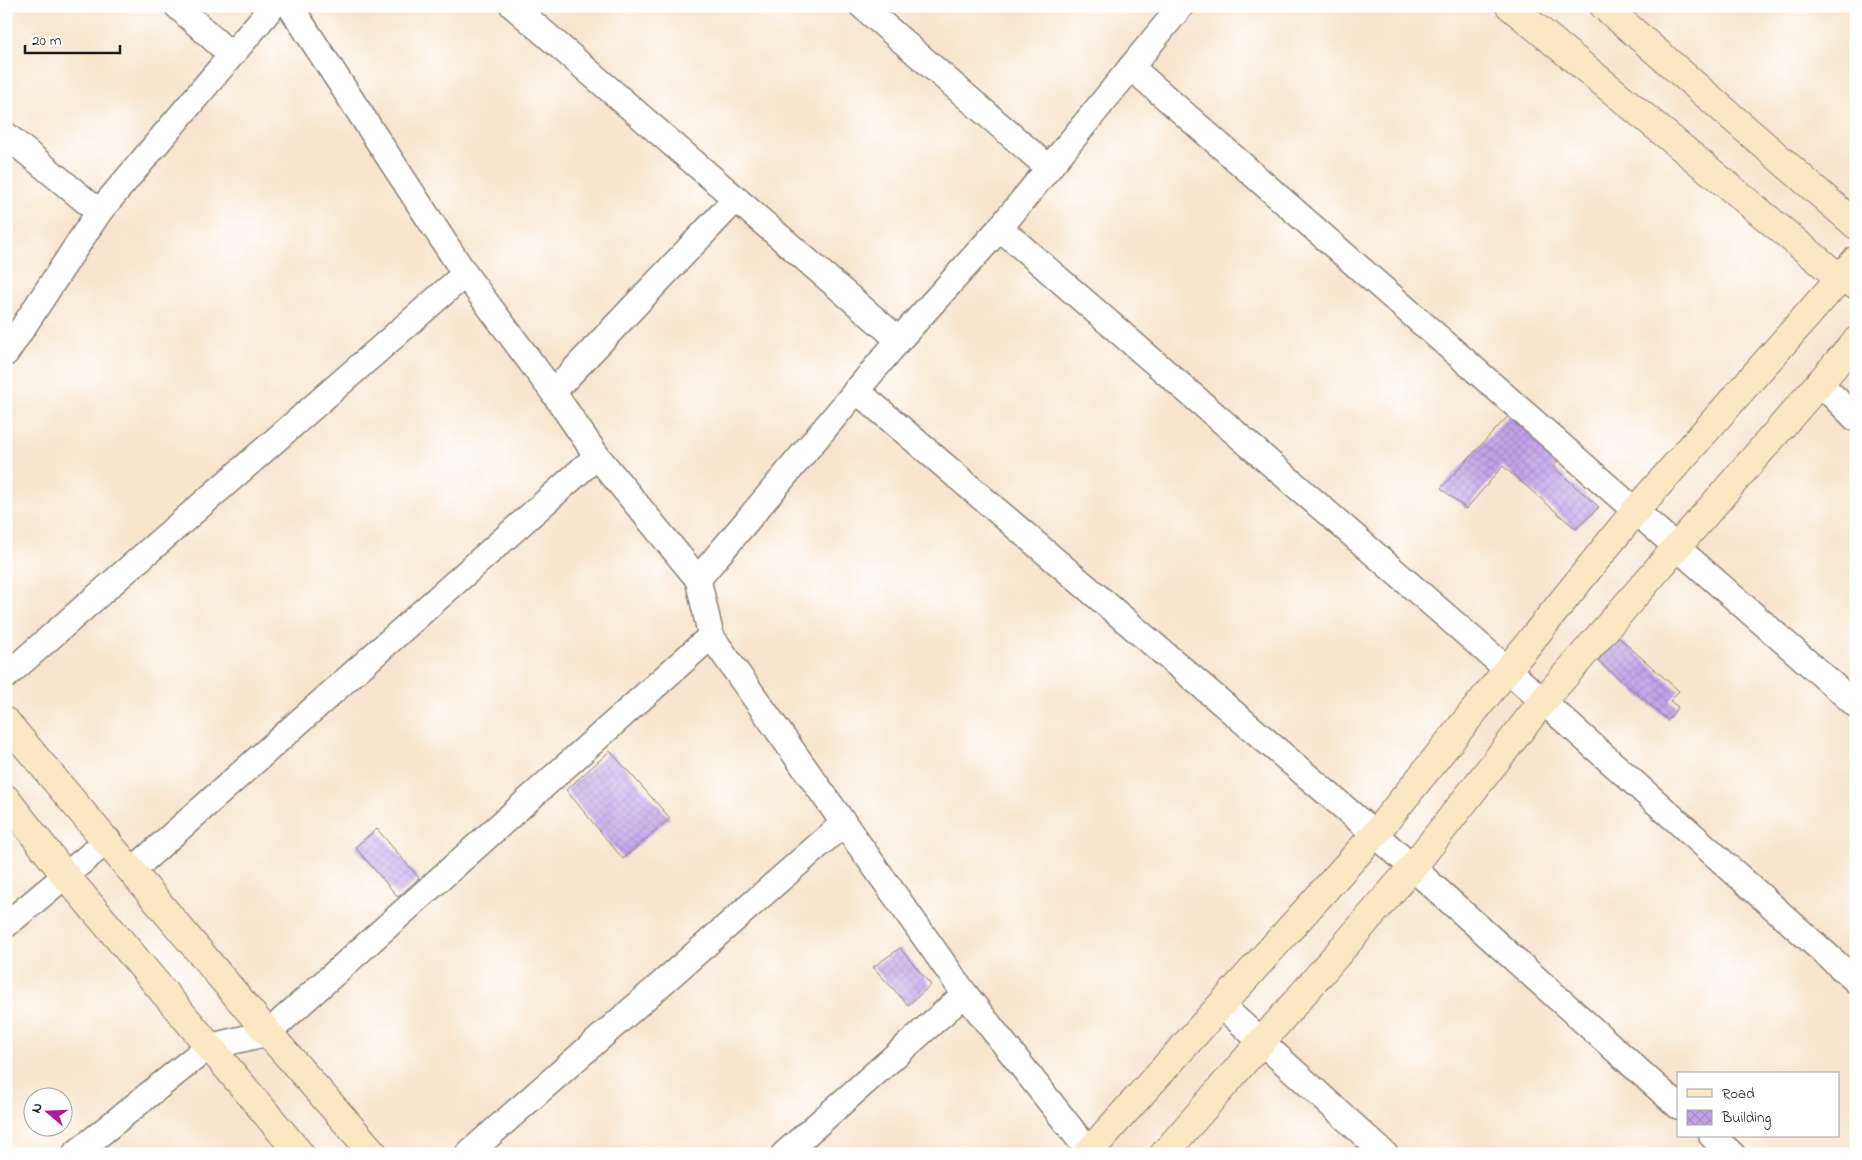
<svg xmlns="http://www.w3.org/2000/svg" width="1862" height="1160" viewBox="0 0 1862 1160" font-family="'Indie Flower',sans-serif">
	<defs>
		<pattern id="building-cross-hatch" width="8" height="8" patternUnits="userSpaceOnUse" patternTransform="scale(1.25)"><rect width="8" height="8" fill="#c1a2e9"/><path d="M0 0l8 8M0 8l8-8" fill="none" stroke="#a58bc7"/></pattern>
	</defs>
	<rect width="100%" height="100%" fill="#fff"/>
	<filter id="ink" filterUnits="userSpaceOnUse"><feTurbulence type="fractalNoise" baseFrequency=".02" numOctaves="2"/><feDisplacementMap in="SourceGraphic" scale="10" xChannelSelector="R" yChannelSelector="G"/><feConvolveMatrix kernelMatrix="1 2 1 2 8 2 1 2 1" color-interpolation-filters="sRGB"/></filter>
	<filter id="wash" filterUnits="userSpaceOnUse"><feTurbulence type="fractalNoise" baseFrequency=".0096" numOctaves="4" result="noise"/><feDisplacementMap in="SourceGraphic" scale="20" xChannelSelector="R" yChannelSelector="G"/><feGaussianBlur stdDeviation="1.12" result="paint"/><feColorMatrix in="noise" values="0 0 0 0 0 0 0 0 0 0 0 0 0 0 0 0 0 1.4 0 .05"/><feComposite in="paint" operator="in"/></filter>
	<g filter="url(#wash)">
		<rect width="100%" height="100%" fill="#f7e5cf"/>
		<g id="blocks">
			<!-- building -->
			<g fill="url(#building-cross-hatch)">
				<path d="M1510 414 1558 461 1553 467 1599 507 1576 529 1503 466 1466 509 1441 488Z"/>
				<path d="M1617 636 1679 691 1670 701 1678 707 1668 720 1598 661Z"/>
				<path d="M610 751 670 818 623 859 566 790Z"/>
				<path d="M377 829 419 878 398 897 355 847Z"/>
				<path d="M900 948 931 985 908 1005 873 967Z"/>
			</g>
		</g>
	</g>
	<g filter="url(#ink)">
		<use href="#blocks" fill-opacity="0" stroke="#8a8076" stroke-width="1"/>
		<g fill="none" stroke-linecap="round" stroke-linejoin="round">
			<defs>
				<g id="street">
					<path d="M177 6 231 55"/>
					<path d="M290 6 465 274 553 392 597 456 698 579 711 636 965 994 1091 1154"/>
					<path d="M513 6 899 340"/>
					<path d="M862 6 1049 168"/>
					<path d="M1131 67 1856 705"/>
					<path d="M6 135 99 212"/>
					<path d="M1000 228 1508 670 1856 981"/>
					<path d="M6 353 99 212 273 6"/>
					<path d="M1821 384 1856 419"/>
					<path d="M856 390 1375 834 1678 1106"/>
					<path d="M553 392 735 200"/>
					<path d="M698 579 899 340 1000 228 1181 6"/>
					<path d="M6 676 465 274"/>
					<path d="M133 870 597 456"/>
					<path d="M6 925 108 840"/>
					<path d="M1221 1005 1385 1154"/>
					<path d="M1712 1136 1732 1154"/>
					<path d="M75 1154 208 1047 268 1033 711 636"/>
					<path d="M468 1154 844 823"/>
					<path d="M784 1154 965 994"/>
				</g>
				<g id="secondary">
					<path d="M1510 6 1841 279 1856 285"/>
					<path d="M1604 6 1856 225"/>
					<path d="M6 722 268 1033 374 1154"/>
					<path d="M6 799 65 875 300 1154"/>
					<path d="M1087 1154 1375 834 1636 510 1856 260"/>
					<path d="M1164 1154 1412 868 1543 701 1856 341"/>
				</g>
			</defs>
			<!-- street casing -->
			<use href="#street" stroke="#8a8076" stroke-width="28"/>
			<!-- secondary casing -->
			<use href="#secondary" stroke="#8a8076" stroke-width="30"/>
			<!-- street -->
			<use href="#street" stroke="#fff" stroke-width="25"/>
			<!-- secondary -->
			<use href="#secondary" stroke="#fae7c3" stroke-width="28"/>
		</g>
	</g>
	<!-- margin -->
	<rect width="1862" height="1160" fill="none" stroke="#fff" stroke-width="25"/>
	<!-- legend -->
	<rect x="1677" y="1072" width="162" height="65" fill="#ffffff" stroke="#a4a4a4"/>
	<rect x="1687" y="1089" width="25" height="8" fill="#fae7c3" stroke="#a4a4a4"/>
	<text x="1722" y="1098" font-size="15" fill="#1c1c1c">Road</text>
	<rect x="1687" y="1110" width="25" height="15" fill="url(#building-cross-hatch)" stroke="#a4a4a4"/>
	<text x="1722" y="1122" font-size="15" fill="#1c1c1c">Building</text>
	<!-- north arrow -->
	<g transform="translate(48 1112) rotate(289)"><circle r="24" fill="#ffffff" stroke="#a4a4a4"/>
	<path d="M0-4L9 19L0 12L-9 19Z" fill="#b5179e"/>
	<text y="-8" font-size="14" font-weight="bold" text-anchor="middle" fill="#1c1c1c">N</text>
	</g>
	<!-- scale -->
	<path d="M25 45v8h95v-8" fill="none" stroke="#1c1c1c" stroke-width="2.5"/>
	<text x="32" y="45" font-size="15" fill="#1c1c1c" stroke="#ffffff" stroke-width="4" paint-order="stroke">20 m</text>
</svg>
